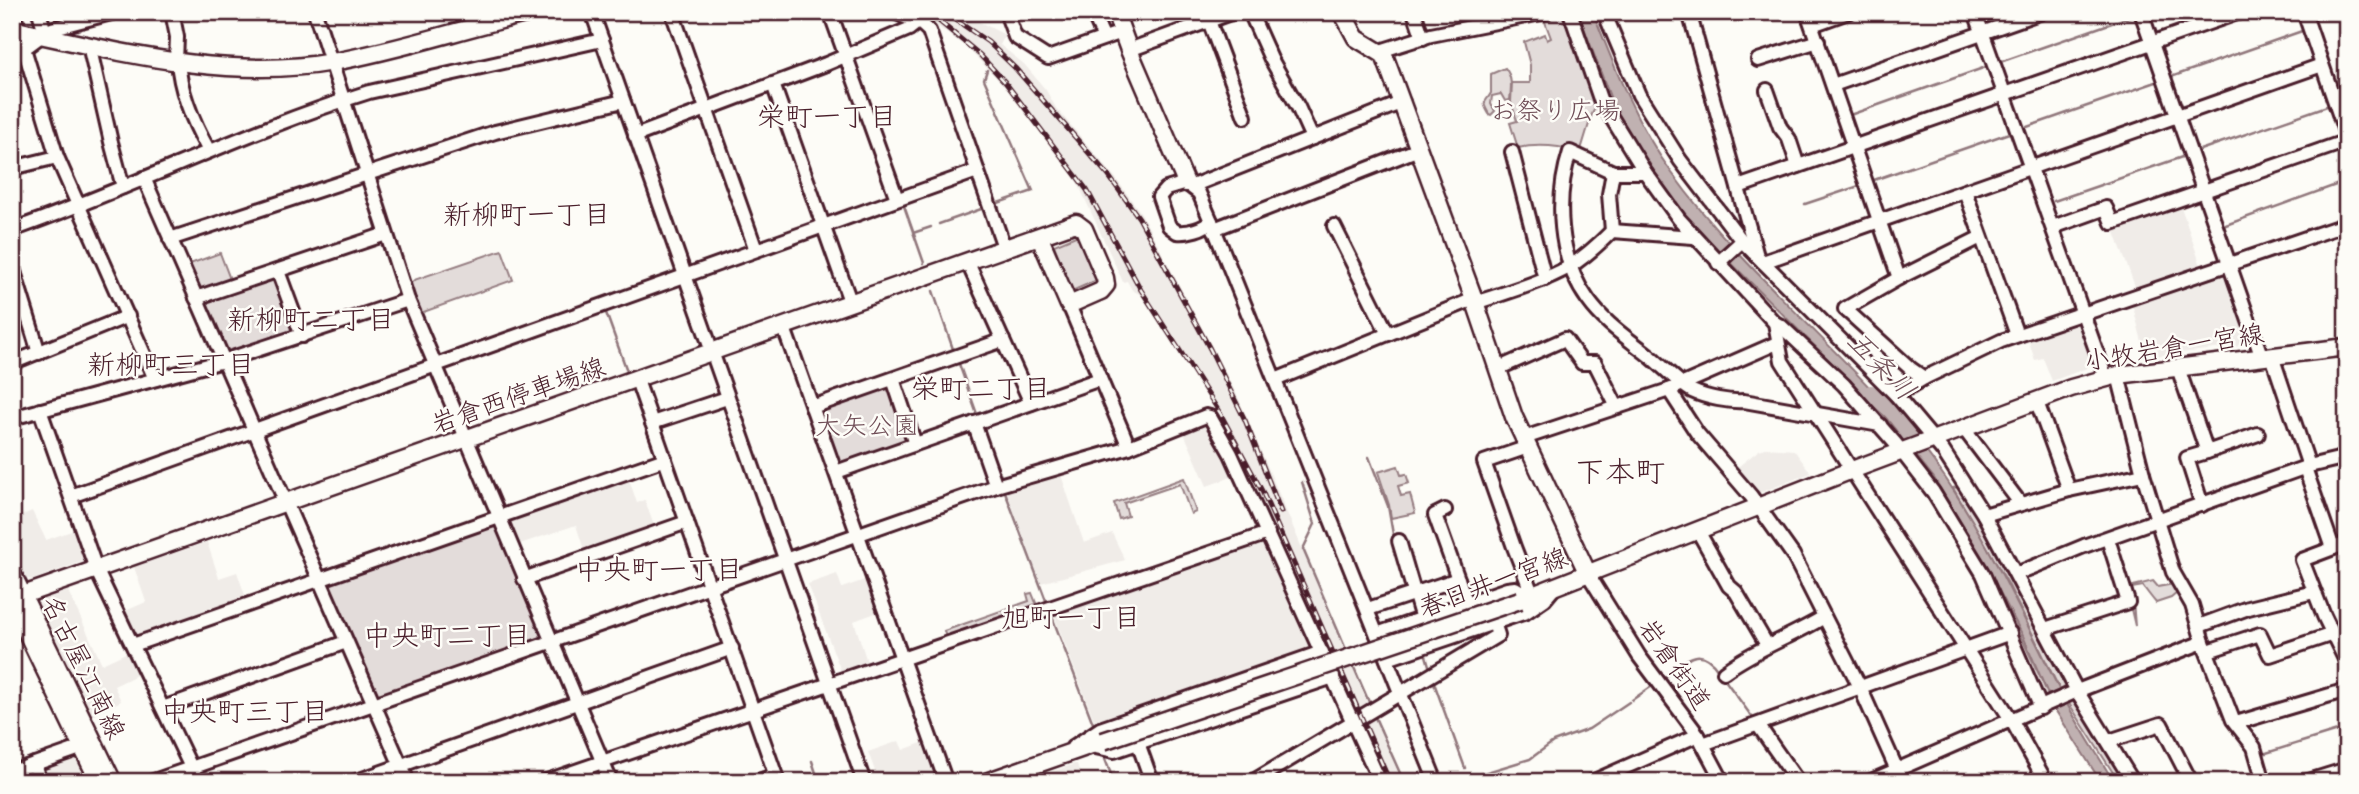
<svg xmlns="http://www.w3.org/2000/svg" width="2359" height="794" viewBox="0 0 2359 794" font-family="'Gochi Hand','Klee One',sans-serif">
	<rect width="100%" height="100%" fill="#fdfcf7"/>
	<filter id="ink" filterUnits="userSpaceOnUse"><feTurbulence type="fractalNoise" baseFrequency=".0143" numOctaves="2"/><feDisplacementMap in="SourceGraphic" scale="14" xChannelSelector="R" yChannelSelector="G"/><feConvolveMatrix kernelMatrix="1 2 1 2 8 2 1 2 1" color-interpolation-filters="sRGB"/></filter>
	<g filter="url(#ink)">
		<!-- built -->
		<g fill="#f0ece8">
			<path d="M917 12H960L1005 35 1000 45 1024 64 1046 90 1056 108 1114 176 1141 213 1238 397 1368 704 1354 712 1319 635 1321 634 1276 530 1225 425 1141 295 1132 290 1127 281 1123 282 1075 177 1003 84 965 46Z"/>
			<path d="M2180 204 2202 269 2137 292 2113 227Z"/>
			<path d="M2223 272 2229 274 2252 341 2249 345 2146 357 2132 303Z"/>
			<path d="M2074 320 2078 322 2092 361 2087 368 2052 381 2043 358 2035 360 2027 336Z"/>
			<path d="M1203 423H1207L1237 475 1207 486 1183 431Z"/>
			<path d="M1766 448 1794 450 1811 473 1754 495 1734 470 1759 450Z"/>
			<path d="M1060 472 1084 543 1112 533 1125 560 1041 583 1005 487Z"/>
			<path d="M628 476 637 503 645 500 655 529 585 553 576 525 517 545 507 522 508 518Z"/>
			<path d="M32 511 46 540 77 529 87 557 84 561 32 580 26 578 12 550V520Z"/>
			<path d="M1265 540 1316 650 1096 725 1053 613Z"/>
			<path d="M207 542 219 578 237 572 247 601 139 639 136 637 123 612 146 602 134 567Z"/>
			<path d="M837 574 842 588 870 578 881 611 854 621 868 665 842 674 808 584Z"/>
			<path d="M68 591 102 664 130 651 141 673 114 686 121 701 92 716 39 605 42 600Z"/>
			<path d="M1373 714 1402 782H1384L1359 723Z"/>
			<path d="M899 741 903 750 927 741 940 782H879L868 752Z"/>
			<path d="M75 755 88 782H41L39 767Z"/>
			<path d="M1077 764 1083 782H1023L1074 764Z"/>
		</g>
		<!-- green -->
		<g fill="#e3dcda" stroke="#967e82" stroke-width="2">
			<path d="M1554 12H1568L1598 102 1592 114 1580 153C1563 145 1536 144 1518 148L1510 123 1517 121 1511 102 1512 83H1530V65L1524 42 1545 34 1547 40 1551 38 1544 19 1546 15Z"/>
			<path d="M1505 68C1513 77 1511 89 1510 100L1505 101 1501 94 1492 96 1491 104 1495 111 1491 115 1489 114C1481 100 1485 104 1491 93V74Z"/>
			<path d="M1078 235 1097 280 1072 291 1054 245Z"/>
			<path d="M502 250 513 280 418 314 409 285 414 280Z"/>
			<path d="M220 253 231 282 200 293 187 265Z"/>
			<path d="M277 274 297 332 226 355 204 299Z"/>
			<path d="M884 387 890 389 908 440 907 443 842 465 836 463 818 414 822 409Z"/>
			<path d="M1398 466 1401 475 1406 474 1409 483 1398 486 1401 496 1410 494 1415 513 1391 518 1389 505 1378 472Z"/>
			<path d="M1184 478 1196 512 1191 514 1180 484 1124 503 1128 516 1119 519 1114 503Z"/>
			<path d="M1961 486 1982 521 2071 688 2061 692 2007 582 1953 488Z"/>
			<path d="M1947 498C1984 563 2019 628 2049 697L2042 698 1943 500Z"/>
			<path d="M491 524 495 525 542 635 539 640 379 696 371 692 327 590 331 582Z"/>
			<path d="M2153 581 2158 587 2174 584 2177 593 2171 598 2156 603C2151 597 2147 592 2143 586L2132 588 2135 626 2130 605 2129 587Z"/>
			<path d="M1032 593 1036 603 1034 607 946 638 944 631 1029 601 1027 594Z"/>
			<path d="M2075 699 2129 782H2119L2068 702Z"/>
		</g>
		<!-- water -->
		<path fill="#c0b1b1" stroke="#91777b" stroke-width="2" d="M1578 12H1593C1615 69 1636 124 1672 173 1733 258 1814 326 1884 403 1897 417 1911 431 1923 447 1980 521 2018 607 2060 691 2076 722 2096 752 2114 782H2101L2054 708 2023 636 1994 581 1934 478 1882 413 1691 223 1632 142 1612 102Z"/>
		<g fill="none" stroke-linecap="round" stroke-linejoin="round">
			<!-- stream -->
			<g stroke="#91777b" stroke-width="2.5">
				<path d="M435 12 438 19"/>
				<path d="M2003 61 2135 15"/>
				<path d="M987 70 984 79 1033 191 995 204"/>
				<path d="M2171 77 2302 31"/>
				<path d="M1847 116 1986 67"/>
				<path d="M2027 127 2159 81"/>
				<path d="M2197 151 2327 106"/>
				<path d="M1871 181 2009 133"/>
				<path d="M2054 201 2185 156"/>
				<path d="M903 203 924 263"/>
				<path d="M1805 204 1862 185"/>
				<path d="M939 224 984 208"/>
				<path d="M2223 226 2347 181"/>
				<path d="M913 233 931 227"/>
				<path d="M933 291 954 352"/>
				<path d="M605 310 627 371"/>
				<path d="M958 361 978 417"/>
				<path d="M1369 457 1388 506 1394 540"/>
				<path d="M993 459 999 476"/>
				<path d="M1302 482 1315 524 1303 549 1348 654"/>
				<path d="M1004 489 1047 603"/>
				<path d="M1051 614 1094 726"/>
				<path d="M1425 652 1430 669"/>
				<path d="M1352 663 1369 702"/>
				<path d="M1722 676 1755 721"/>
				<path d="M1663 679C1684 663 1698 641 1718 670"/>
				<path d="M1433 680 1465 768"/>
				<path d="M1632 700 1655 684"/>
				<path d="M1374 715 1404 782"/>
				<path d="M2263 754 2347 728"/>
				<path d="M1105 759 1114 782"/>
				<path d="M812 761 819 782"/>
				<path d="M1454 782 1530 759 1553 742 1589 729 1629 702"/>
			</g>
			<!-- river -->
			<path stroke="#c0b1b1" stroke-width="16" d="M1871 393 1897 415 1914 441"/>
			<defs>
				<g id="minor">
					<path d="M13 12 57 157 155 379"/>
					<path d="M39 12 45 32"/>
					<path d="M172 12 177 37 176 61"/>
					<path d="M315 12 408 300 611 782"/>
					<path d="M592 12 864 782"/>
					<path d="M672 12 756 250"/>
					<path d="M830 12 897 199"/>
					<path d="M1006 12 1015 37 1048 58 1122 32"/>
					<path d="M1092 12 1104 38"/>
					<path d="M1250 12 1271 59 1298 107 1312 138"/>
					<path d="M1414 12 1423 38"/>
					<path d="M1570 12 1600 99 1645 172 1679 219 1775 323 1782 361 2012 721 2046 782"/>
					<path d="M1604 12 1639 95 1680 160 1742 241 1896 395 1943 451 1984 515 2077 691 2133 782"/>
					<path d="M1689 12 1757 256"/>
					<path d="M1807 12 1899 278 1845 309 1911 369 1924 378"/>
					<path d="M1975 12 2106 378"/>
					<path d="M2141 12 2262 358"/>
					<path d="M2304 12 2347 137"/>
					<path d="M1209 21 1245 117"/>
					<path d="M1812 25 1848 12"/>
					<path d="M89 45 111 142 123 187"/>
					<path d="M1129 50 1233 12"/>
					<path d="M1380 51 1431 35 1546 12"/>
					<path d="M12 54C29 49 38 35 54 28L115 12"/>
					<path d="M1758 60 1818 41"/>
					<path d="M178 61C180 93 194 124 209 151"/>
					<path d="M773 84 851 304"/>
					<path d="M1833 85 2042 12"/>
					<path d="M1767 90 1780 127 1789 139 1798 166"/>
					<path d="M635 136 826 64 909 29 914 25 916 19 929 31 1005 250"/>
					<path d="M1512 152 1545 279"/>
					<path d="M12 168 57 157"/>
					<path d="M1645 172H1613L1570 152C1555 198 1558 259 1588 300 1605 324 1629 339 1651 357 1662 366 1681 385 1692 391 1707 398 1729 402 1744 401L1880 425"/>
					<path d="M144 178 408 782"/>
					<path d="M1186 183 1199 193 1211 221C1204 229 1188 233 1177 232L1169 226 1159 197 1166 189Z"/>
					<path d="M1192 186 1403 102"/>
					<path d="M1738 187 2240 12"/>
					<path d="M1965 191 2017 335"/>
					<path d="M1211 221 1436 782"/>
					<path d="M1334 226 1388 334"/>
					<path d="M2053 227 2106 208 2112 223 2347 141"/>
					<path d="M1214 229 1419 149"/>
					<path d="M12 230C132 188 247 130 369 92L602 40"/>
					<path d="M1612 231 1609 194 1613 172"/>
					<path d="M170 239 495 132 623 101"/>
					<path d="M1763 262 2322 65"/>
					<path d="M968 263 1031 403"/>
					<path d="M1718 263 1742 241"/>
					<path d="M12 265 39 353"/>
					<path d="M278 271 302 336"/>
					<path d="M1899 278 1981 237"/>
					<path d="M196 298 386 234"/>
					<path d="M1475 303C1507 292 1540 283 1569 267 1585 257 1599 244 1612 231L1693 237"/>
					<path d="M1069 305 1129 447"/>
					<path d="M2083 314 2347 224"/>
					<path d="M1775 323 1781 326 1844 385 1895 443 1933 492 1983 574 2041 708"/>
					<path d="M784 328 946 782"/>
					<path d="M2272 356 2309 466"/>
					<path d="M12 363 128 316"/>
					<path d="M2178 368 2207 452 2258 434"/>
					<path d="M1497 369 1565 339 1582 363H1595L1617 407"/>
					<path d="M2118 375 2143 474 2173 572 2192 605 2203 642 2233 720 2254 747 2264 782"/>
					<path d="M893 379 915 444"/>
					<path d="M637 380 778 782"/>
					<path d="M1275 380 1474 299"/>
					<path d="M1669 390 1697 433 1751 496 1793 555 1860 687 1897 770"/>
					<path d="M1896 395 1924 378 2001 341 2083 313"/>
					<path d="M2037 402 2069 490"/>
					<path d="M812 407 1003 340"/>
					<path d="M40 410 96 569 198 782"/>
					<path d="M12 418 223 361 408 300"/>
					<path d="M652 423 727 398"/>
					<path d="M974 423 996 486"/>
					<path d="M1964 429 2020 503"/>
					<path d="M1524 438 1669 390 1777 343"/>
					<path d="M1528 447 1484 462 1514 547 1533 596"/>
					<path d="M2305 468 2333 548"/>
					<path d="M836 472 1100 379"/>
					<path d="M71 496 977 171"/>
					<path d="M2202 505 2187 458 2207 452"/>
					<path d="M1445 510 1435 515 1467 604"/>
					<path d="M1984 515 2069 490 2143 474"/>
					<path d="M1698 531 1729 586 1736 592 1767 645"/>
					<path d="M1399 541 1422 619"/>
					<path d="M2347 543 2302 560 2324 616 2347 663"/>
					<path d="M1588 574 1639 656 1698 735 1723 782"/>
					<path d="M2016 574 2084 546 2309 466 2347 457"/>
					<path d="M524 579 687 522"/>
					<path d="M1368 609 1458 579"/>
					<path d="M2199 626 2248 608 2314 592"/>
					<path d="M2045 629 2128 602 2108 539"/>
					<path d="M1377 634 1507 589 1515 588 1530 597"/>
					<path d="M133 645 665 459"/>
					<path d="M2208 651 2260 634 2270 655 2333 634"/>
					<path d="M1387 659 1526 612 1545 599 1555 587"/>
					<path d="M1724 672C1755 649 1791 637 1824 617"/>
					<path d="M163 708 346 642"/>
					<path d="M2236 723 2347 690"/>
					<path d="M1758 725 1798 782"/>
					<path d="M2109 741 2161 724 2191 782"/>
					<path d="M1138 743 1152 782"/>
					<path d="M1703 744 2010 633"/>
					<path d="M1091 746 1114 751 1333 677"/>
					<path d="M1073 747 1100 729 1322 652"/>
					<path d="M34 764 40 782"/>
					<path d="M12 772 83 747"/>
					<path d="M151 782 996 486 1129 447 1206 416 1210 417 1231 454 1380 782"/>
					<path d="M354 782 732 648"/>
					<path d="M544 782 1268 533"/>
					<path d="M757 782 775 775"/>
					<path d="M1252 782 1498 635 1494 623"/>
					<path d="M1592 782 1698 735"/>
					<path d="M1869 782 2077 691 2203 642"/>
					<path d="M2305 782 2347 769"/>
				</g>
				<g id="major">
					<path d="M898 12 916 19 933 12"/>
					<path d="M1115 12 1129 50 1186 183"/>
					<path d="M1342 12 1356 38 1384 55 1474 299 1514 417 1588 574"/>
					<path d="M12 29C116 51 226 81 333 62 401 50 467 27 534 12"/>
					<path d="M12 573 113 782"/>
					<path d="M12 599 1076 223 1084 229 1105 278 1106 285 1101 291 1069 305 1040 238"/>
					<path d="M1520 600 1852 470 2071 388 2118 375 2347 347"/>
					<path d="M12 602 99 782"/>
					<path d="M986 782 1103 741"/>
				</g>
			</defs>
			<!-- minor casing -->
			<use href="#minor" stroke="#4a1f2b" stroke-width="18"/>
			<!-- major casing -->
			<use href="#major" stroke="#4a1f2b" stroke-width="21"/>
			<!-- minor -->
			<use href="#minor" stroke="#fdfcf7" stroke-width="12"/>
			<!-- major -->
			<use href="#major" stroke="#fdfcf7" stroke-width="16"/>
			<defs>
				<g id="rail">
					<path d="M928 12 980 55 1005 82 1087 190 1141 290 1220 413 1262 491 1390 782"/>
					<path d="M944 12 988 42 1015 68 1108 175 1139 218 1210 349 1245 420 1281 512"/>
				</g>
			</defs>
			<!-- rail casing -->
			<use href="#rail" stroke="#4a1f2b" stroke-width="5"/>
			<!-- rail -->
			<use href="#rail" stroke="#fdfcf7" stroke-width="2.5" stroke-dasharray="8" stroke-linecap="butt"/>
			<defs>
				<path id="major-bridge" d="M1103 741 1520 600"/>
			</defs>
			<!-- major-bridge casing -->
			<use href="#major-bridge" stroke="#4a1f2b" stroke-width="21" stroke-linecap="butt"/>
			<!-- major-bridge -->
			<use href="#major-bridge" stroke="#fdfcf7" stroke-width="16"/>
		</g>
	</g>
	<g text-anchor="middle" stroke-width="5" stroke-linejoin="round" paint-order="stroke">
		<!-- park labels -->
		<g font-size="26" fill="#704e57" stroke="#fdfcf7">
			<text x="1555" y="119">お祭り広場</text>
			<text x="867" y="434">大矢公園</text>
		</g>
		<!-- street labels -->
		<g font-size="26" fill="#4a1f2b" stroke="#fdfcf7">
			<text transform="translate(2174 347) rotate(-9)" y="9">小牧岩倉一宮線</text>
			<text transform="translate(518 395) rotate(-19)" y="9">岩倉西停車場線</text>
			<text transform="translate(1493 582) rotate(-20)" y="9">春日井一宮線</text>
			<text transform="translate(1675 664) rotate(55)" y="9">岩倉街道</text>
			<text transform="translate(84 667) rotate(64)" y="9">名古屋江南線</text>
		</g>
		<!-- neighbourhood labels -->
		<g font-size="28" fill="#4a1f2b" stroke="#fdfcf7">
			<text x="827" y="126">栄町一丁目</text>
			<text x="527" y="224">新柳町一丁目</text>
			<text x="311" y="329">新柳町二丁目</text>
			<text x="171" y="374">新柳町三丁目</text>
			<text x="981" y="398">栄町二丁目</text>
			<text x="659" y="579">中央町一丁目</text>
			<text x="1071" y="627">旭町一丁目</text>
			<text x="447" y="645">中央町二丁目</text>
			<text x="245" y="721">中央町三丁目</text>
		</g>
		<!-- water labels -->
		<g font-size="28" font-style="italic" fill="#73525a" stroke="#fdfcf7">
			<text transform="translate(1882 365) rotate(46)" y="10">五条川</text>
		</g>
		<!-- quarter labels -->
		<g font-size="30" fill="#4a1f2b" stroke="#fdfcf7">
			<text x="1620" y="482">下本町</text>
		</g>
	</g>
	<!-- margin -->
	<rect width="2359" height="794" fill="none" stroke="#fdfcf7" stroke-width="42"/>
	<rect x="21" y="21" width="2317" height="752" fill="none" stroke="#4a1f2b" stroke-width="2.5" filter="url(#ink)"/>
</svg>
